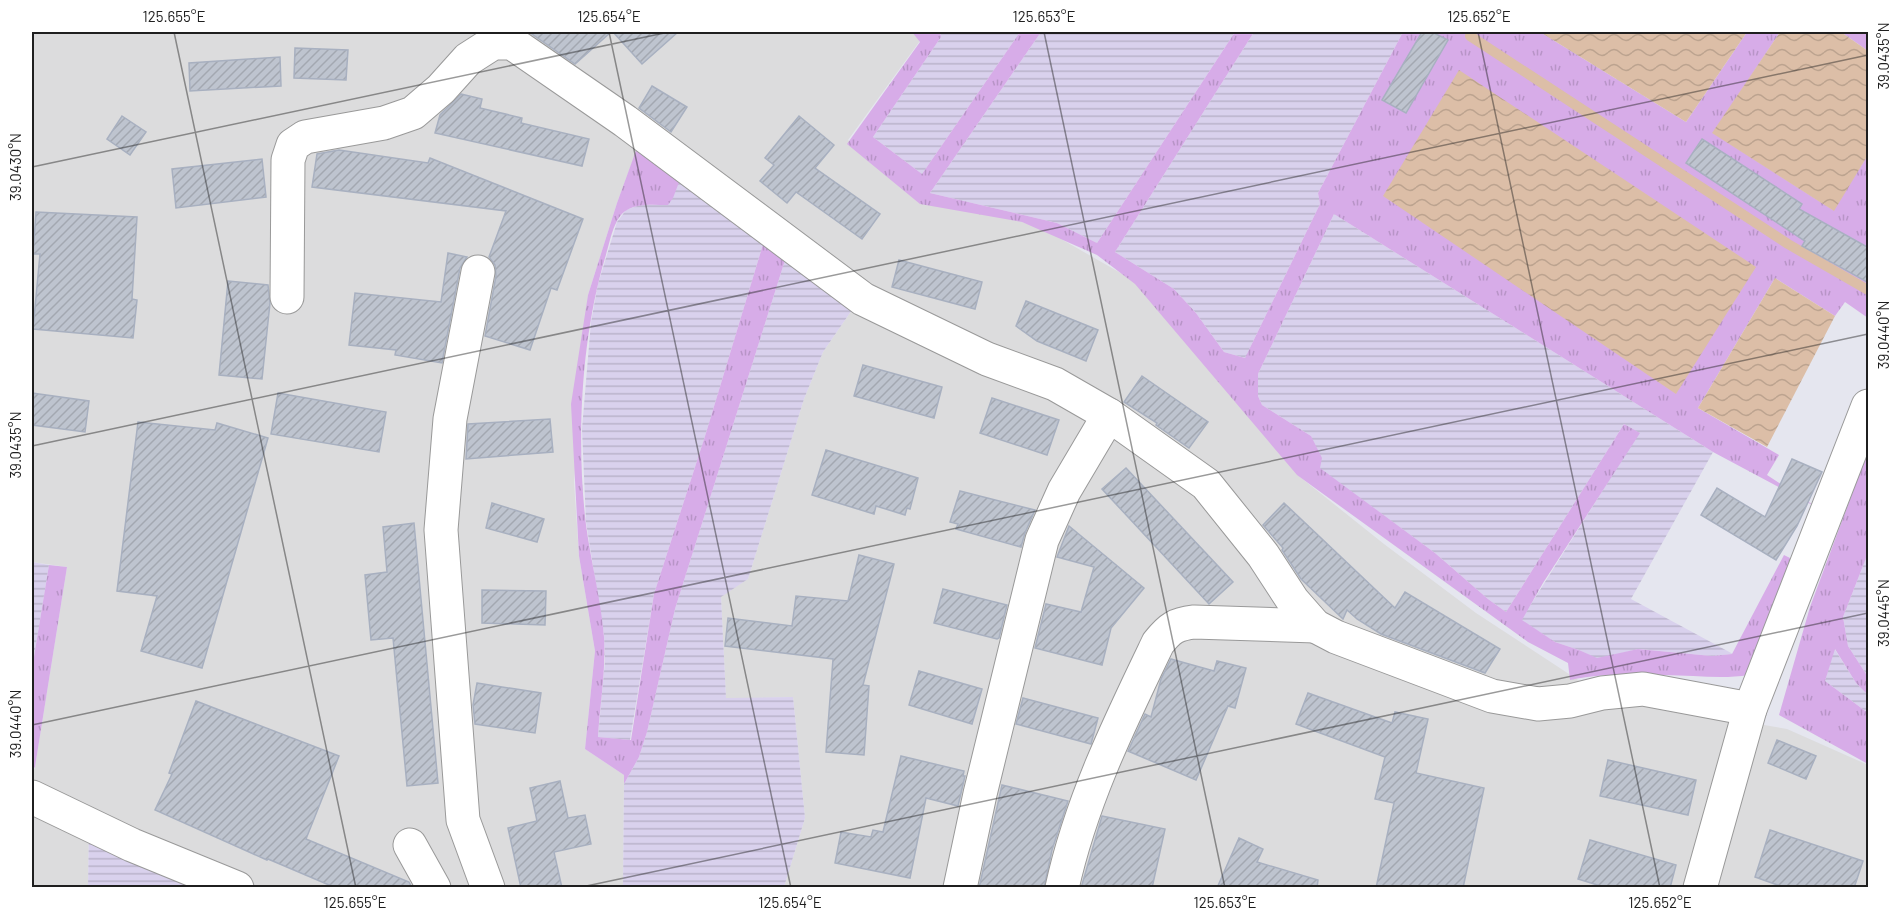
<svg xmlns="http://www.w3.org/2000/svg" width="1900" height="919" viewBox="0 0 1900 919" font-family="Barlow,sans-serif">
	<defs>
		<pattern id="farmland-rules" width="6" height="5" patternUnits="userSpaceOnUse" patternTransform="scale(1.5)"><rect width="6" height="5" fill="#d9d1ed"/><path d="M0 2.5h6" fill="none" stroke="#bab3cb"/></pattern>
		<pattern id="grass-tufts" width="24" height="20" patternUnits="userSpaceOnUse" patternTransform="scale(1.5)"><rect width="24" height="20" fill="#d7ace8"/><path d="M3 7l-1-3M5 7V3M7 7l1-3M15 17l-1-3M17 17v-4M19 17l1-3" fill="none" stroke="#b894c7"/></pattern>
		<pattern id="water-waves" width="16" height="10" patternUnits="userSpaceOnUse" patternTransform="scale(1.5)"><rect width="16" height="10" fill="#dcbea7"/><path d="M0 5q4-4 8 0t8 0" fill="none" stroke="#bca38f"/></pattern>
		<pattern id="building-hatch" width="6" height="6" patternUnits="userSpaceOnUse" patternTransform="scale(1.5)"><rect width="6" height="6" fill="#bec4cf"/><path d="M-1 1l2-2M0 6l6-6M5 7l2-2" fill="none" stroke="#a3a8b1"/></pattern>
	</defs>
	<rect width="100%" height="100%" fill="#e5e6ef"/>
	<!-- residential -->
	<path fill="#dcdcdd" d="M32 32H916L922 38 848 140 926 203 1008 217 1047 231 1161 296 1266 436 1300 477 1384 544 1476 613 1604 697 1787 729 1868 765V887H784L805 818 793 697 726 699 721 596 748 579 804 399 823 352 854 307 638 146 617 203 588 295 574 482 579 556 595 651 585 749 624 775 623 887H221L89 829 88 887H32V775L35 767 67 567 32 562Z"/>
	<!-- farmland -->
	<g fill="url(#farmland-rules)">
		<path d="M940 32H1020L922 174 873 137 941 37Z"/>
		<path d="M1041 32H1235L1097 243 1057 223 930 193Z"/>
		<path d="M1254 32H1403L1318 193 1320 204 1245 358 1224 352 1196 313 1174 289 1115 252Z"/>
		<path d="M681 177 764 241 706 433 654 594 630 740 598 737 605 661 604 635 586 522 582 429 591 322 598 284 617 222 626 210 640 205H657Z"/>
		<path d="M1334 214 1713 452 1631 599 1733 654 1712 656 1639 649 1597 659 1579 650 1555 642 1521 620 1639 433 1624 424 1506 612 1488 599 1435 553 1319 468 1311 436 1262 405 1258 396V374Z"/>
		<path d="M786 257 854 307 823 352 804 399 748 579 721 597 726 698 793 697 805 818 784 887 623 888 624 784 639 757 647 732 675 609Z"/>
		<path d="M1868 553V677L1848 646 1843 617Z"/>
		<path d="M32 562 49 565 32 669Z"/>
		<path d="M1834 648 1856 683 1868 695V713L1825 681Z"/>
		<path d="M89 829 221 888H88Z"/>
	</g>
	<!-- grass -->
	<g fill="url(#grass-tufts)">
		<path d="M912 32H940L941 37 873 137 922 174 1020 32H1041L930 193 1057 223 1097 243 1235 32H1254L1115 252 1174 289 1196 313 1224 352 1245 358 1320 204 1318 193 1403 32H1446L1450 34 1451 32H1540L1686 122 1747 32H1780L1713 133 1833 210 1868 155V287L1789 242 1472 34 1469 38 1787 246 1868 293V318L1845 302 1835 316 1775 278 1698 408 1779 455 1767 475 1818 508 1713 452 1334 214 1258 374V396L1262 405 1311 436 1322 458 1320 468 1435 553 1488 599 1506 612 1624 424 1640 433 1543 583 1522 620 1555 642 1579 650 1597 658 1638 649 1712 656 1732 654 1784 555 1794 560 1749 675C1730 678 1712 677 1693 676 1654 675 1608 672 1570 680L1568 663 1528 642 1297 475 1135 284 1097 255 1022 222 920 204 847 144 920 42Z"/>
		<path d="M1841 32H1868V51Z"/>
		<path d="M638 145 681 177 673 198 668 205C654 205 639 203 627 210 613 218 610 243 605 258 581 338 576 442 586 525 591 562 601 600 604 637 606 671 600 704 598 737L631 740 654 594 706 433 764 241 786 257 675 609 647 732 639 757 624 784V775L585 749 595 651 579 556 571 404 588 295 617 203Z"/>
		<path d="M1868 451V553L1843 617 1848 646 1868 677V695L1856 683 1835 649 1825 681 1868 713V764L1779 715 1810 607Z"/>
		<path d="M49 565 67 567 35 767 32 770V669Z"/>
	</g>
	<!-- water -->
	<g fill="url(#water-waves)">
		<path d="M1540 32H1747L1686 122Z"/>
		<path d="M1780 32H1841L1868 51V155L1834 211 1712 133Z"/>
		<path d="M1459 70 1756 267 1676 394 1383 196Z"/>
		<path d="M1775 278 1835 316 1767 447 1698 408Z"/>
	</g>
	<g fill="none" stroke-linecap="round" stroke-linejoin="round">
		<!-- stream -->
		<path stroke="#dcbea7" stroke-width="10" d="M1470 36 1788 244 1868 290"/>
	</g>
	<!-- building -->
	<g fill="url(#building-hatch)" stroke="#a8b0c0" stroke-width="1.5">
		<path d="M529 32H611L575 64Z"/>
		<path d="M613 32H678L642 64Z"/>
		<path d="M1422 32H1432L1448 40 1406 113 1382 100Z"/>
		<path d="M295 48 348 50 346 80 294 78Z"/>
		<path d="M280 57 281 86 190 91 189 63Z"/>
		<path d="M652 86 687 107 671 132 639 108Z"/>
		<path d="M461 94 482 99 480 108 522 118 521 123 589 139 582 166 435 133 440 115Z"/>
		<path d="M122 116 146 132 130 155 107 139Z"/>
		<path d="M799 116 834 145 815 168 880 214 862 239 796 192 787 203 760 181 774 165 765 158Z"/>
		<path d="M1702 139 1802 204 1799 209 1869 248V283L1802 246 1805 241 1686 163Z"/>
		<path d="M339 150 428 163 430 158 583 219 557 290 551 288 530 350 485 336 496 276 495 265 489 257 506 211 312 187 317 154Z"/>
		<path d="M262 159 266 197 176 208 172 169Z"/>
		<path d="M36 212 137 217 132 299 137 300 133 338 33 329 40 254H33Z"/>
		<path d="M448 253 467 257 460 268 442 363 395 355 396 350 349 345 355 293 441 302Z"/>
		<path d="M899 260 982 282 975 309 892 287Z"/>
		<path d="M228 281 268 285 270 303 262 379 219 375Z"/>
		<path d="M1026 301 1098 330 1086 361 1037 341 1016 326Z"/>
		<path d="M863 365 942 387 934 418 854 396Z"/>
		<path d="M1142 376 1208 422 1189 448 1156 425 1157 423 1124 402Z"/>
		<path d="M32 393 89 401 85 432 32 425Z"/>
		<path d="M278 393 386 412 379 452 271 434Z"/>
		<path d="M992 398 1059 420 1047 455 980 433Z"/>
		<path d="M550 419 553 452 466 459 468 424Z"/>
		<path d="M138 422 215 430 217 423 268 438 202 668 141 651 157 596 117 591Z"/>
		<path d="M826 450 918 478 910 509 907 508 905 515 876 506 874 514 812 495Z"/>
		<path d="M1792 459 1822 472 1797 526 1776 560 1701 515 1717 488 1765 517Z"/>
		<path d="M1126 468 1233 582 1209 604 1102 489Z"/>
		<path d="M960 491 1035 510 1025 533 1021 547 956 529 958 524 950 522Z"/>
		<path d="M492 503 544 519 537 542 486 528Z"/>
		<path d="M1284 503 1395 608 1405 592 1500 649 1485 673 1381 634 1357 619 1347 610 1343 619 1301 579 1282 550 1283 548 1263 525Z"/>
		<path d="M414 523 438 783 407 786 393 638 371 640 365 575 387 572 383 527Z"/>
		<path d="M1069 526 1144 588 1111 628 1102 665 1035 648 1046 604 1081 612 1094 567 1057 557Z"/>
		<path d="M859 555 894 564 863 685 869 686 864 755 826 752 833 659 725 646 728 618 792 626 796 596 848 601Z"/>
		<path d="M943 589 1007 605 999 638 997 639 934 623Z"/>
		<path d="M482 590 546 591 545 625 482 623Z"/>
		<path d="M1171 659 1214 671 1217 661 1246 668 1235 708 1228 706 1196 780 1128 751 1145 714 1151 717 1161 679Z"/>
		<path d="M919 671 982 689 972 724 909 705Z"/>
		<path d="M477 683 541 693 535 733 475 724 473 705Z"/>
		<path d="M1308 693 1392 723 1395 712 1428 719 1416 773 1484 788 1463 888H1376L1394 803 1375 799 1385 757 1296 724Z"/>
		<path d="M1023 698 1098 718 1091 744 1016 724Z"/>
		<path d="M196 701 339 756 306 839 409 882 412 888H336L268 859 267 860 155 810 172 774 169 773Z"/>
		<path d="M1777 740 1816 756 1806 779 1768 763Z"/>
		<path d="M901 756 964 771 963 776H965L958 806 926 798 910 878 835 863 841 832 871 837 873 830 883 832Z"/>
		<path d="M1608 760 1696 780 1688 815 1600 796Z"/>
		<path d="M560 781 568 818 585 815 591 844 554 852 562 888H521L508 828 537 821 530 788Z"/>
		<path d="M1002 785 1068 801 1052 850 1044 888H979Z"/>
		<path d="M1102 816 1165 829 1152 888H1081Z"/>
		<path d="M1770 830 1863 861 1854 888H1786L1755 877Z"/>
		<path d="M1239 838 1263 849 1257 862 1318 880 1317 888H1217Z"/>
		<path d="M1590 840 1676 865 1670 888H1607L1578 879Z"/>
	</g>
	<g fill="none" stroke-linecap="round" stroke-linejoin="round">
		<defs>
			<g id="minor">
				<path d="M478 272 450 419 441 530 463 820 488 888"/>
				<path d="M287 297 288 160 293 145 305 137 384 123 413 113 441 89 468 59 493 43H512L625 121 863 299 987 359 1055 384 1109 415 1206 484 1263 555 1293 601 1315 626 1336 637 1492 696 1538 704 1570 701 1602 693 1643 689 1750 709"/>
				<path d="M32 797 132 845 237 888"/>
				<path d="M410 845 434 888"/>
				<path d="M960 888 980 794 1042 540 1064 491 1109 415"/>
				<path d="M1062 888C1081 801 1120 722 1158 643 1170 628 1176 624 1194 622L1315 626"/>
				<path d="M1700 888 1750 709 1868 406"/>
			</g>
		</defs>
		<!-- minor casing -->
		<use href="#minor" stroke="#999" stroke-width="35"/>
		<!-- minor -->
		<use href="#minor" stroke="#fff" stroke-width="33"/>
	</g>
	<!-- ticks -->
	<path fill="none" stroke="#1f1f1f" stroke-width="1.5" stroke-opacity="0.45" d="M174 32 356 888M609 32 791 888M1044 32 1225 888M1478 32 1660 888M32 167 669 32M32 446 1868 55M32 725 1868 334M577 888 1868 613"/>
	<!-- border -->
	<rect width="1900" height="919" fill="none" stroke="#ffffff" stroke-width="66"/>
	<rect x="33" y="33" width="1834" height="853" fill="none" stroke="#1f1f1f" stroke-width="2"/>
	<g font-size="15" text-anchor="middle" fill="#1f1f1f">
		<text x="174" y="22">125.655°E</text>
		<text x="609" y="22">125.654°E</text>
		<text x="1044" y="22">125.653°E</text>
		<text x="1479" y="22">125.652°E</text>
		<text transform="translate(1884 56) rotate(-90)" y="5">39.0435°N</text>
		<text transform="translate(16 167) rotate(-90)" y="5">39.0430°N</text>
		<text transform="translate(1884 335) rotate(-90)" y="5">39.0440°N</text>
		<text transform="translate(16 445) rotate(-90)" y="5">39.0435°N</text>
		<text transform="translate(1884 613) rotate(-90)" y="5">39.0445°N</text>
		<text transform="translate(16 724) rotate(-90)" y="5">39.0440°N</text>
		<text x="355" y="908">125.655°E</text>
		<text x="790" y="908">125.654°E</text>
		<text x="1225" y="908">125.653°E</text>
		<text x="1660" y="908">125.652°E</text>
	</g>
</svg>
